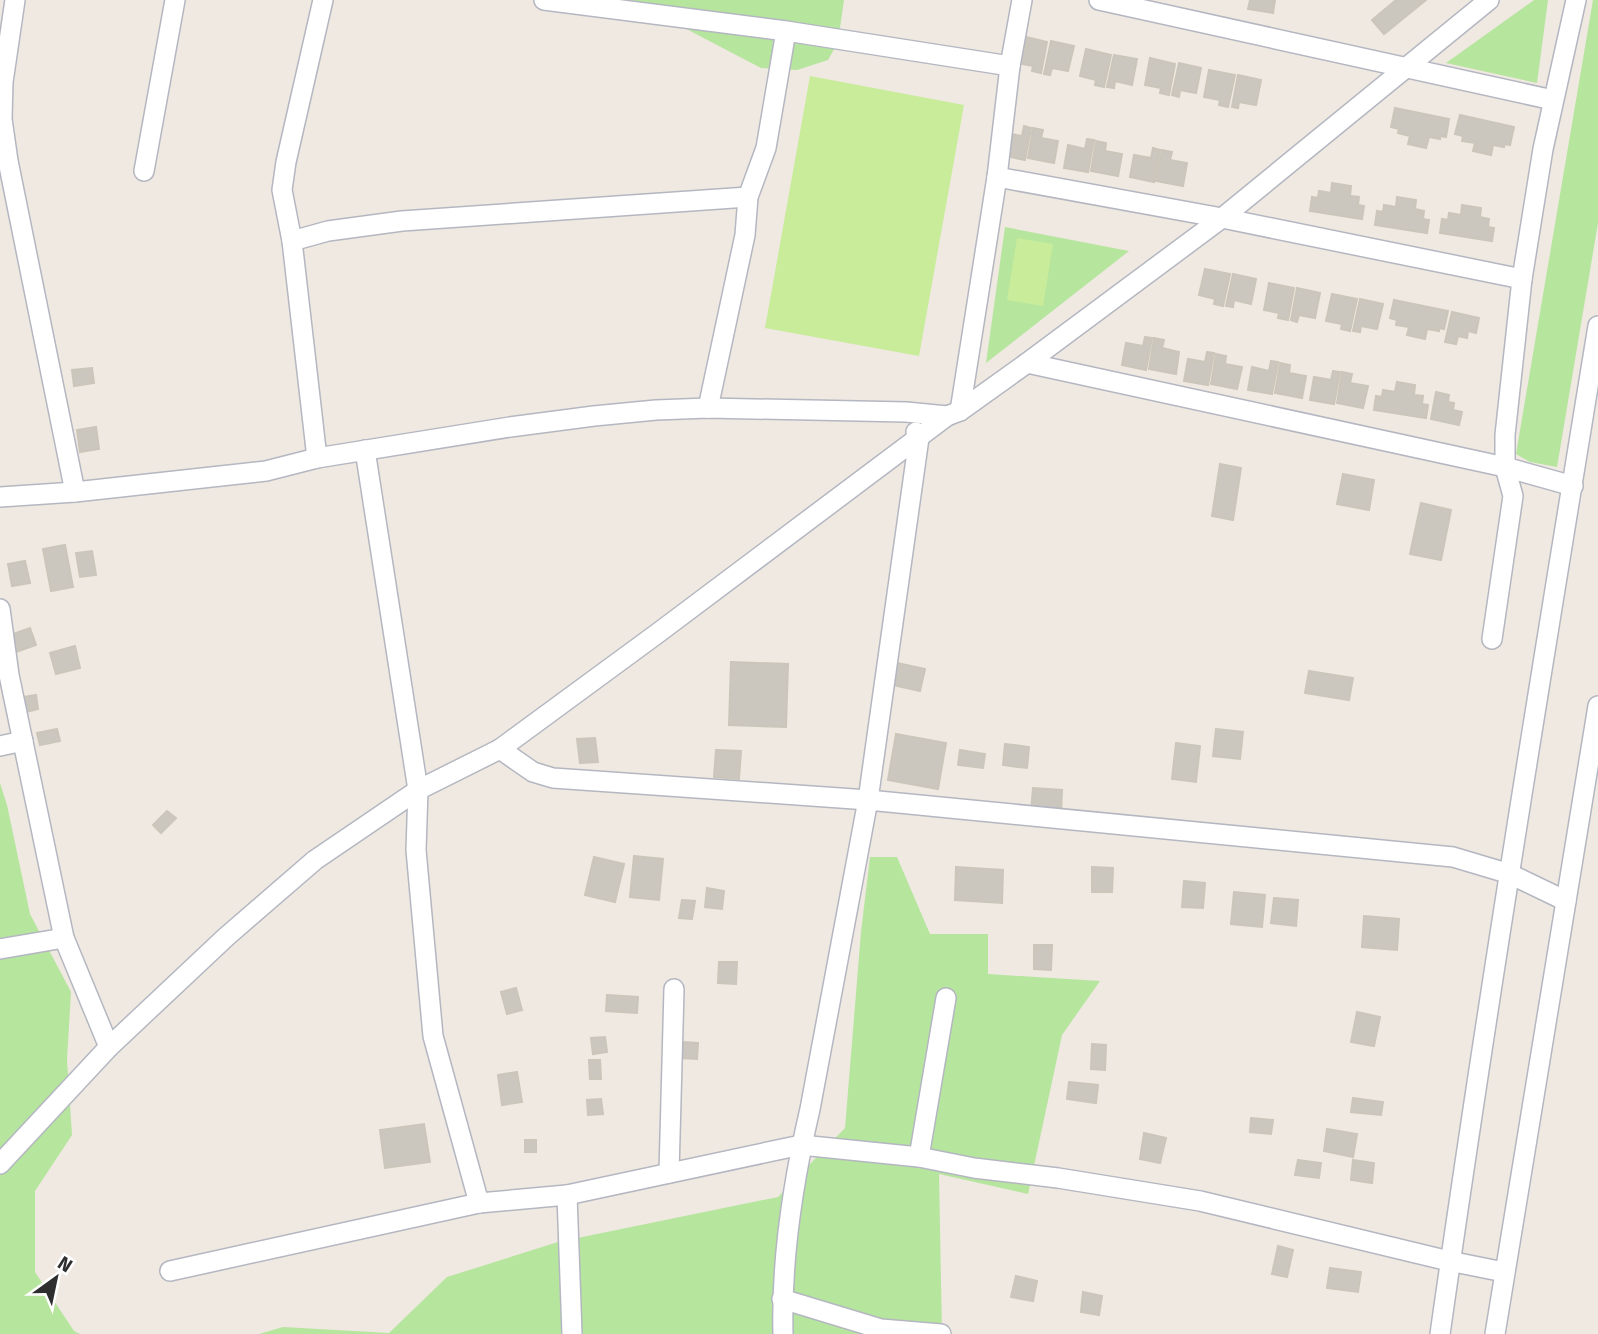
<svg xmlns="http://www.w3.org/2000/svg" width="1598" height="1334" viewBox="0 0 1598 1334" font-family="'Fira Sans',sans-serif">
	<rect width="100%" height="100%" fill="#efe9e1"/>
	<!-- green -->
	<g fill="#b6e59e">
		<path d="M627 0H844L838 42 828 60 797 70 761 68 631 0Z"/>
		<path d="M1534 0H1548L1537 83 1446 63Z"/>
		<path d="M1593 0H1598V223L1557 467 1530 462 1516 454Z"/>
		<path d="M1005 227 1129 251 986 363Z"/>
		<path d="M0 783 7 805 30 914 71 992 67 1060 72 1135 35 1191V1272L74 1331 80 1334H0Z"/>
		<path d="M870 857H897L930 934H988V974L1100 981 1062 1035 1028 1194 939 1174 942 1334H259L283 1327 389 1333 447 1277 558 1242 778 1197 845 1128 861 932Z"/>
	</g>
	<!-- pitch -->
	<g fill="#c9ec9a">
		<path d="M810 76 964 105 919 356 765 328Z"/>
		<path d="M1017 238 1053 244 1043 306 1007 300Z"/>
	</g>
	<!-- building -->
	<g fill="#cbc7bf" stroke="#cbc5ba" stroke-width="2">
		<path d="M1250 0H1275L1273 13 1248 9Z"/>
		<path d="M1396 0H1426L1384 34 1372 20Z"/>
		<path d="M1022 36 1047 42 1041 73 1032 71 1033 66 1017 63Z"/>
		<path d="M1051 41 1074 46 1068 71 1052 68 1050 75 1044 74Z"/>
		<path d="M1086 49 1111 55 1104 87 1095 85 1096 80 1080 76Z"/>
		<path d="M1114 55 1137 59 1132 85 1115 81 1114 88 1107 87Z"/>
		<path d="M1150 58 1175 64 1169 95 1160 93 1161 88 1145 85Z"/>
		<path d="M1179 63 1201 68 1196 93 1180 90 1179 97 1172 95Z"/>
		<path d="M1209 70 1235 75 1228 107 1219 105 1220 100 1204 97Z"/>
		<path d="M1238 75 1261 80 1256 105 1239 102 1238 108 1232 107Z"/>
		<path d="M1395 108 1449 119 1446 137 1440 136V139L1429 137 1426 148 1408 144 1410 136 1398 133 1399 129 1391 127Z"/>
		<path d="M1460 115 1514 127 1510 145 1505 144 1504 147 1493 145 1491 155 1473 151 1475 143 1462 141 1463 136 1455 134Z"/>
		<path d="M1024 126 1031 128 1025 160 1001 155 1005 133 1022 136Z"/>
		<path d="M1033 128 1043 130 1041 138 1058 141 1054 163 1028 158Z"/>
		<path d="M1087 139 1094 140 1088 172 1064 168 1068 145 1085 149Z"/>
		<path d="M1096 141 1106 143 1105 151 1122 154 1118 176 1091 171Z"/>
		<path d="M1153 148 1160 150 1154 182 1130 177 1134 155 1151 158Z"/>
		<path d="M1162 150 1172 152 1170 160 1187 163 1183 186 1156 181Z"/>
		<path d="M1332 183 1351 186 1350 196 1359 197 1358 205 1364 206 1362 219 1310 211 1312 197 1318 198 1319 191 1331 193Z"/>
		<path d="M1397 197 1416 200 1415 209 1424 211 1423 219 1429 220 1427 233 1375 225 1377 211 1383 212 1384 205 1396 207Z"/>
		<path d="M1462 205 1481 208 1480 217 1489 219 1488 227 1494 228 1492 241 1440 233 1442 219 1448 220 1449 213 1461 215Z"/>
		<path d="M1205 269 1230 274 1223 306 1214 304 1215 299 1199 295Z"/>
		<path d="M1233 274 1256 279 1251 304 1234 300 1233 307 1226 306Z"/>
		<path d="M1269 283 1294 288 1288 320 1278 318 1279 313 1264 310Z"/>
		<path d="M1297 288 1320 293 1315 318 1299 315 1297 322 1291 320Z"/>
		<path d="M1332 294 1357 299 1350 331 1341 329 1342 324 1326 321Z"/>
		<path d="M1360 299 1383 304 1377 329 1361 326 1360 332 1353 331Z"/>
		<path d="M1394 300 1448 311 1444 329 1439 328V331L1427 329 1425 339 1407 335 1409 327 1396 325 1397 320 1390 318Z"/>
		<path d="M1452 312 1479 318 1476 333 1468 331 1467 338 1458 336 1456 344 1445 342Z"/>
		<path d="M1145 337 1152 338 1146 370 1122 365 1126 343 1143 346Z"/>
		<path d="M1154 338 1164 340 1162 348 1179 352 1176 374 1149 369Z"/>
		<path d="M1207 352 1214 353 1208 385 1184 381 1188 359 1205 362Z"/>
		<path d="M1216 354 1226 356 1225 364 1242 367 1237 389 1211 384Z"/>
		<path d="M1271 361 1278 362 1272 394 1248 390 1252 367 1269 371Z"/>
		<path d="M1280 363 1290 365 1289 373 1306 376 1302 398 1275 393Z"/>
		<path d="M92 368 94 383 74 386 72 370Z"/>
		<path d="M1333 371 1340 372 1334 404 1310 400 1314 377 1331 380Z"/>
		<path d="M1342 372 1352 374 1350 383 1368 386 1363 408 1337 403Z"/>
		<path d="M1397 382 1415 385 1414 395 1423 396 1422 404 1428 405 1426 418 1374 410 1376 396 1382 397 1383 390 1395 392Z"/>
		<path d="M1436 392 1449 395 1448 402 1454 403 1453 410 1462 412 1459 425 1431 419Z"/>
		<path d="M96 427 99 449 80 452 77 430Z"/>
		<path d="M1220 464 1241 468 1233 520 1212 516Z"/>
		<path d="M1343 474 1374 480 1369 510 1337 504Z"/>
		<path d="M1421 503 1451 510 1441 560 1410 554Z"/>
		<path d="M65 545 73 587 51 591 43 549Z"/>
		<path d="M92 551 96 575 80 577 76 553Z"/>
		<path d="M25 561 30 583 12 586 8 564Z"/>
		<path d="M30 628 36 645 16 652 10 635Z"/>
		<path d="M75 646 80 668 56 674 50 653Z"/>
		<path d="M731 662 788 664 786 727 729 725Z"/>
		<path d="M897 663 925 669 920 691 893 685Z"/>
		<path d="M1309 671 1353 678 1349 700 1305 693Z"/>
		<path d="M36 695 38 709 26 712 23 697Z"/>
		<path d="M57 729 60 741 40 745 37 733Z"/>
		<path d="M1216 729 1243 732 1240 759 1213 756Z"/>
		<path d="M896 734 946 743 938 789 888 780Z"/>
		<path d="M595 738 598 762 580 763 577 739Z"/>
		<path d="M1176 743 1200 746 1196 782 1172 779Z"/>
		<path d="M1005 744 1029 747 1027 768 1003 765Z"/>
		<path d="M716 750 741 751 739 779 714 777Z"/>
		<path d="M960 750 985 754 983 768 958 765Z"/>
		<path d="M1033 788 1062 790 1061 812 1031 811Z"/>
		<path d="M167 811 176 818 161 833 153 825Z"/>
		<path d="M634 856 663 859 659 900 630 897Z"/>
		<path d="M594 857 624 864 615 902 585 895Z"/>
		<path d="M956 867 1003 870 1002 903 955 900Z"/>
		<path d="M1092 867 1113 868 1112 892H1092Z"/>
		<path d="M1184 881 1205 883 1203 908 1182 907Z"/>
		<path d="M707 888 724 891 722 909 705 907Z"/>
		<path d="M1234 892 1265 895 1262 927 1231 924Z"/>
		<path d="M1274 898 1298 900 1296 926 1271 923Z"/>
		<path d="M682 900 695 901 692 919 679 918Z"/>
		<path d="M1364 916 1399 919 1397 950 1362 947Z"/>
		<path d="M1034 945H1052L1051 970 1034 969Z"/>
		<path d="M719 962H737L736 984 718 983Z"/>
		<path d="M516 988 522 1010 507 1014 501 992Z"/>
		<path d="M607 995 638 997 637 1013 606 1011Z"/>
		<path d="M1357 1012 1380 1017 1374 1046 1351 1042Z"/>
		<path d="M605 1037 607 1052 593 1054 591 1038Z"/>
		<path d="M682 1042 698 1043 697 1059 680 1058Z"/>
		<path d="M1092 1044 1106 1045 1105 1070 1091 1069Z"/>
		<path d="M589 1060H600L601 1079H590Z"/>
		<path d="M517 1072 522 1102 502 1105 498 1075Z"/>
		<path d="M1069 1082 1098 1085 1096 1103 1067 1099Z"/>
		<path d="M1353 1098 1383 1102 1381 1115 1351 1112Z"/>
		<path d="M601 1099 603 1114 588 1115 587 1100Z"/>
		<path d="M1251 1118 1273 1120 1271 1134 1250 1132Z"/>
		<path d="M424 1124 430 1162 385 1168 380 1130Z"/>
		<path d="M1327 1129 1357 1134 1353 1157 1324 1151Z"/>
		<path d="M1144 1133 1166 1138 1160 1163 1140 1159Z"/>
		<rect x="525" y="1140" width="11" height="12"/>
		<path d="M1298 1160 1321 1163 1319 1178 1295 1175Z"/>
		<path d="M1353 1160 1374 1163 1372 1183 1351 1180Z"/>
		<path d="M1278 1246 1293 1250 1287 1277 1272 1274Z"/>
		<path d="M1330 1268 1361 1272 1358 1292 1327 1288Z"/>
		<path d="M1016 1276 1037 1281 1033 1301 1011 1297Z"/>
		<path d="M1083 1292 1102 1296 1099 1315 1081 1312Z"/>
	</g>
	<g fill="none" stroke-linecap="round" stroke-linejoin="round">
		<defs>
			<g id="minor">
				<path d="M15 0 3 82 2 119 8 161 75 492"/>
				<path d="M544 0 786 31 1010 66"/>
				<path d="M1099 0 1553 100"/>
				<path d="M144 171 175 0"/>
				<path d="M997 177 1222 218 1522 279"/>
				<path d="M292 241 282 190 286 162 323 0"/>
				<path d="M1027 363 1505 467 1573 486"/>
				<path d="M708 408 745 235 748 197 766 148 786 31"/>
				<path d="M960 411 997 177 1010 66 1022 0"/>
				<path d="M365 450 418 790 416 850 433 1036 479 1203"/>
				<path d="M317 458 292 241 328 231 402 221 748 197"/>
				<path d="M0 497 75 492 266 471 317 458 510 427 594 416 656 410 708 408 906 412 947 416 960 411 1027 363 1222 218 1489 0"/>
				<path d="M0 609 9 675 64 938 109 1047"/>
				<path d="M1492 639 1513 496 1505 467V435L1522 279 1543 149 1576 0"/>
				<path d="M0 746 23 741"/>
				<path d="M500 749 533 772 553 778 868 800 1453 857 1510 874 1566 901"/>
				<path d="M0 949 64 938"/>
				<path d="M919 1157 946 998"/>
				<path d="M0 1164 109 1047 226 937 315 860 418 790 500 749 658 633 947 416"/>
				<path d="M669 1173 674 989"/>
				<path d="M567 1195 572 1334"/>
				<path d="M170 1271 479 1203 567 1195 801 1145 919 1157 974 1168 1058 1178 1200 1201 1449 1261 1504 1272"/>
				<path d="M782 1299 881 1329 941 1334"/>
				<path d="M783 1334C781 1258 793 1182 810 1109L868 800 919 438 916 432"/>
				<path d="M1440 1334C1488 997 1543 662 1598 326"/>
				<path d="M1495 1334 1598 706"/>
			</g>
		</defs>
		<!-- minor casing -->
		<use href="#minor" stroke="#b4b7c1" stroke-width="22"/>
		<!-- minor -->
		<use href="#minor" stroke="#fff" stroke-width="19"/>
	</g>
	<!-- north arrow -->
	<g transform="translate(56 1278) rotate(33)" stroke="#ffffff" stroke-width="5" paint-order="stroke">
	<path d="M0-5L12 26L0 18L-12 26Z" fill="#2e2e2e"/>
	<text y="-10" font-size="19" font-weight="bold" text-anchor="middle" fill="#2e2e2e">N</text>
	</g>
</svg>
